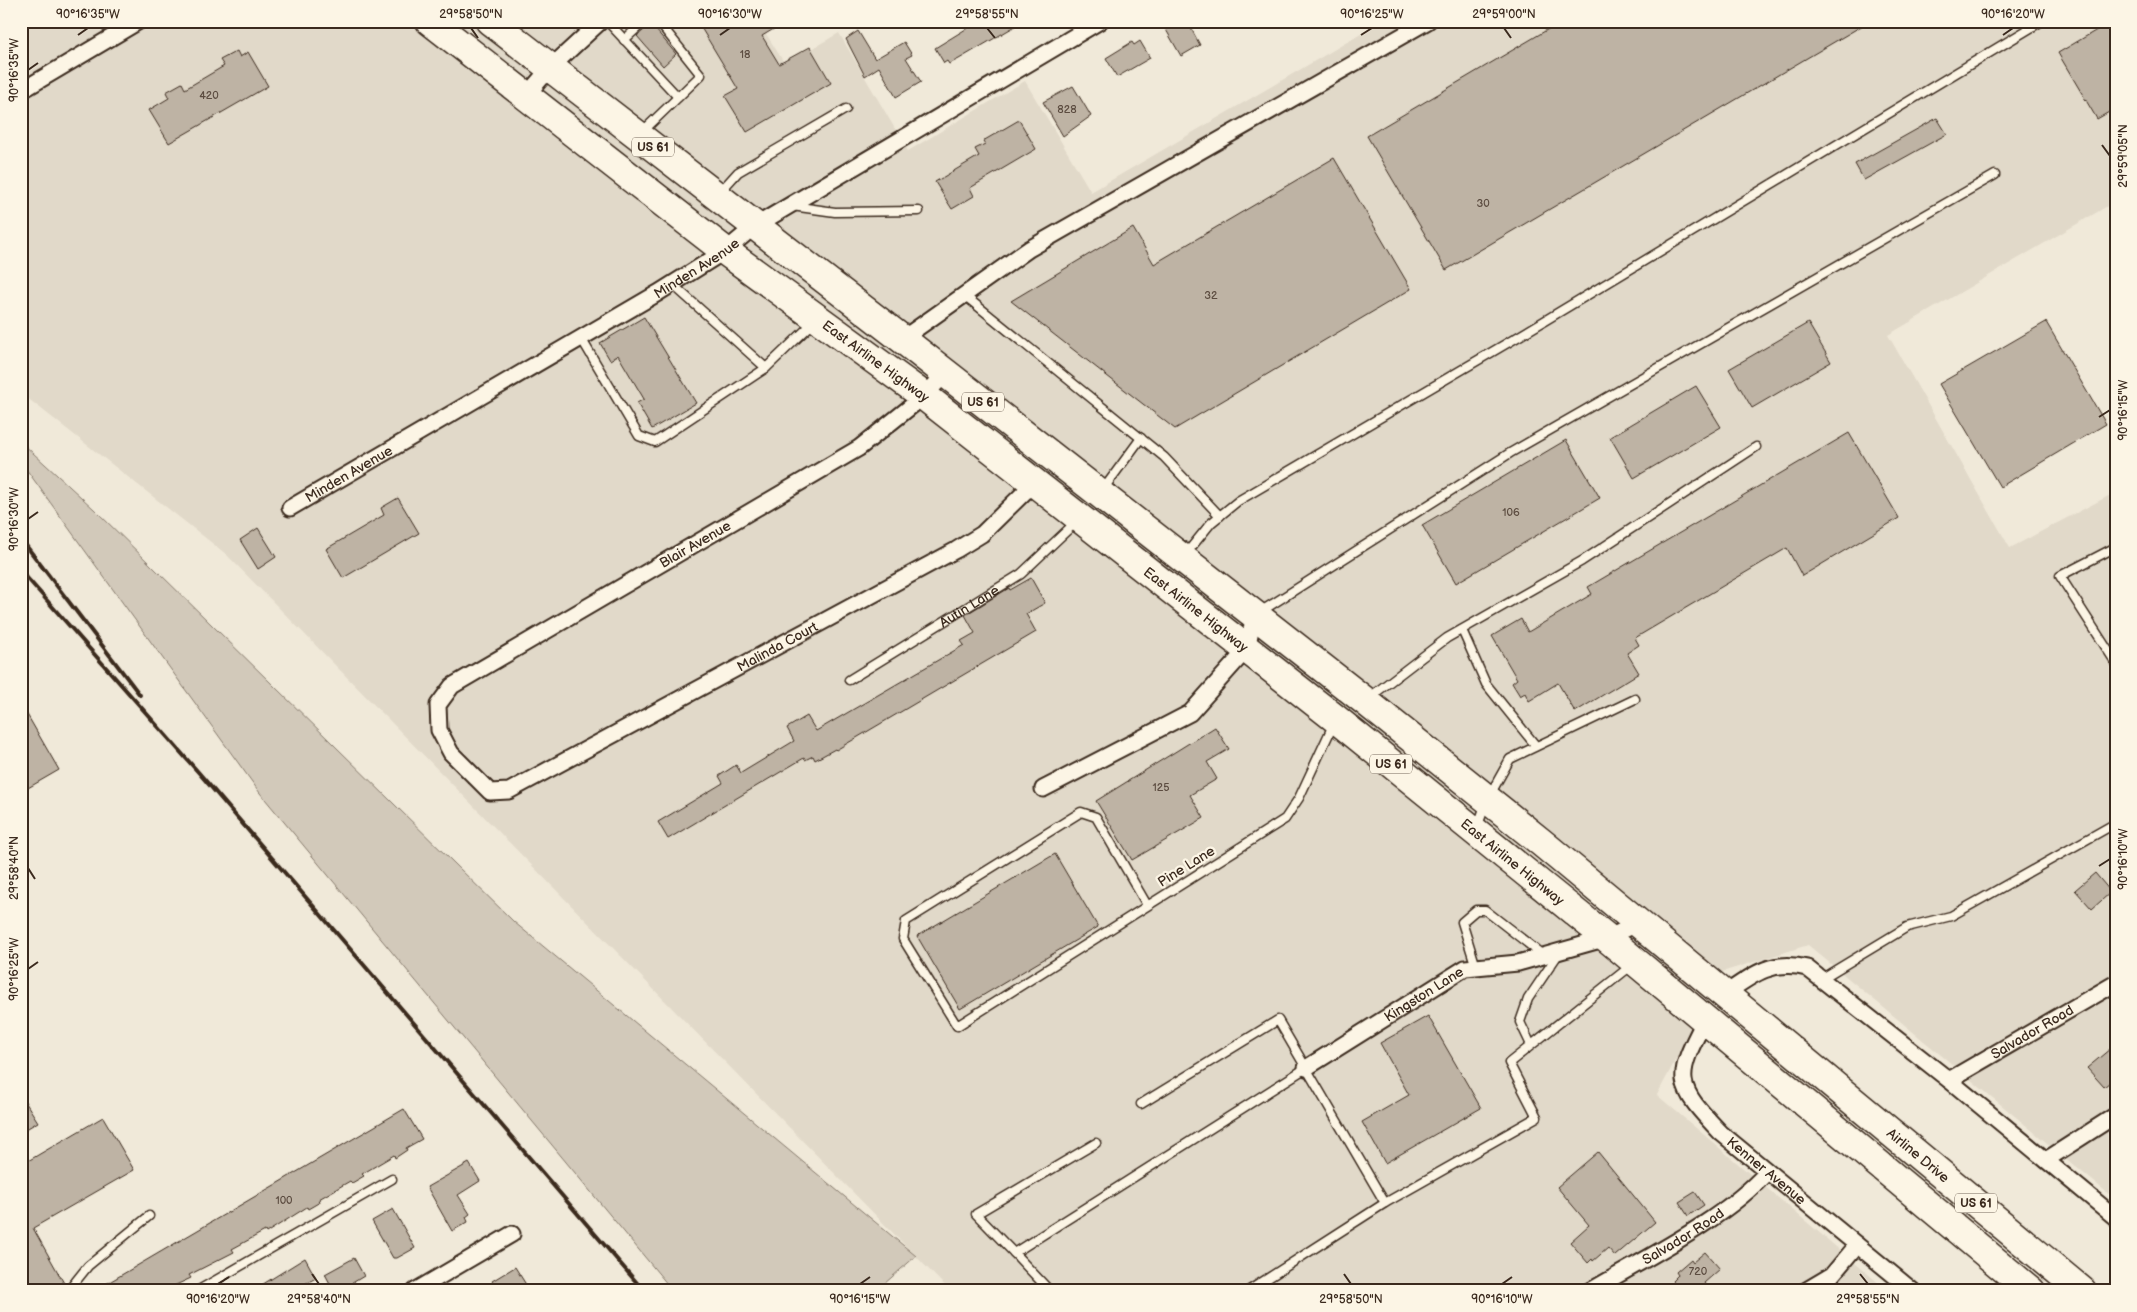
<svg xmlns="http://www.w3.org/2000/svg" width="2137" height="1312" viewBox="0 0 2137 1312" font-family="'Balsamiq Sans',sans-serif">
	<rect width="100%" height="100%" fill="#f0e9d9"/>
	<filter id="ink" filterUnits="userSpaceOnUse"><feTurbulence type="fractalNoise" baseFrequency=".02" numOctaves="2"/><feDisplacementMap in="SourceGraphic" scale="10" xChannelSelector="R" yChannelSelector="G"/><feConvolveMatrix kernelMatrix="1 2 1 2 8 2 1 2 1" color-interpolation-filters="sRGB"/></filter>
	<g filter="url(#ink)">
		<!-- built -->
		<path fill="#e1d9c9" d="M21 21H758L785 64 839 33 908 151 1025 81 1091 192 1383 21H2116V201L1888 335 2010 548 2116 492V1200L1808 945 1722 972 1657 1095 1888 1291H950L226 554 21 393Z"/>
		<!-- green -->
		<path fill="#d2c9ba" stroke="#867a6c" d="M21 442 94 509 514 922 916 1256 876 1291H673L260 793 21 462Z"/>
		<!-- building -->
		<g fill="#beb3a4" stroke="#3b2a1e">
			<path d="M697 21H787L762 36 779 64 810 47 831 83 747 132 725 96 738 89Z"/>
			<path d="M979 21H1024L959 59 949 64 947 61 944 63 935 48Z"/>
			<path d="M1161 21H1187L1200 45 1181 56Z"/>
			<path d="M1562 21H1870L1446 270 1367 136Z"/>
			<path d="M2112 21H2116V108L2097 119 2058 53Z"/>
			<path d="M651 24 676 54 663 66 637 36Z"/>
			<path d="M858 31 875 59 904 42 912 55 906 58 921 82 896 97 879 67 865 76 846 39Z"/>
			<path d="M1140 41 1150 58 1117 77 1106 58 1132 42 1134 45Z"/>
			<path d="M237 51 240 57 248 52 268 86 169 143 149 110 169 98 166 92 182 83 185 89 224 66 220 60Z"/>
			<path d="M1073 86 1091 116 1063 136 1043 102Z"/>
			<path d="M1937 118 1947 134 1864 180 1855 164Z"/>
			<path d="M1019 120 1036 149 970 188 974 196 952 209 935 182 979 156 975 149 985 144 983 141Z"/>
			<path d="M1334 158 1411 289 1175 429 1011 301 1133 228 1154 264Z"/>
			<path d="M644 317 696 403 652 429 637 403 644 399 618 355 610 360 600 343Z"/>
			<path d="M2046 322 2106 424 2000 487 1939 384Z"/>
			<path d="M1808 323 1831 362 1752 408 1729 369Z"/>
			<path d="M1696 386 1721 427 1634 478 1610 437Z"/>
			<path d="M1849 433 1899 518 1802 576 1787 548 1635 638 1639 645 1627 653 1639 673 1575 712 1558 683 1529 701 1525 693 1520 696 1512 683 1517 679 1492 636 1521 619 1528 632 1592 594 1588 587Z"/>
			<path d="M1566 440 1600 498 1456 583 1422 525Z"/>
			<path d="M398 498 419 533 343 578 326 549 384 515 381 508Z"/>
			<path d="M258 528 276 557 258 569 240 540Z"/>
			<path d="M1031 578 1045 603 1026 614 1036 632 836 750 835 749 815 760 813 756 805 760 804 758 668 839 658 822 723 783 719 776 736 765 741 773 794 741 787 728 807 716 816 731 964 645 961 641 975 633 965 615 1009 588 1010 590Z"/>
			<path d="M21 704 59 770 21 792Z"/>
			<path d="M1215 727 1229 749 1207 762 1217 779 1190 795 1204 818 1132 860 1096 801Z"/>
			<path d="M1055 854 1098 927 960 1009 917 936Z"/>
			<path d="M2095 873 2111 892 2092 909 2075 890Z"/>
			<path d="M1428 1016 1481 1108 1385 1163 1362 1122 1409 1095 1380 1043Z"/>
			<path d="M2116 1044V1077L2104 1087 2087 1068Z"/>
			<path d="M21 1095 38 1122 21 1132Z"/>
			<path d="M404 1109 422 1139 406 1148 407 1150 395 1158 394 1155 362 1174 364 1176 352 1183 350 1181 319 1199 320 1202 308 1209 307 1207 266 1233 265 1231 232 1249 234 1252 189 1275 191 1278 163 1291H94Z"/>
			<path d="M103 1117 134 1170 33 1228 65 1285 62 1291H21V1165Z"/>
			<path d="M1598 1152 1655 1222 1615 1256 1608 1248 1593 1261 1592 1259 1588 1263 1570 1242 1589 1225 1557 1187Z"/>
			<path d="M469 1163 480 1181 458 1195 470 1214 466 1217 468 1222 452 1231 427 1187Z"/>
			<path d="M1695 1192 1704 1205 1688 1216 1679 1202Z"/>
			<path d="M393 1209 415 1248 397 1258H393L372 1221Z"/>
			<path d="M1705 1252 1720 1269 1704 1283 1710 1291H1680L1672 1281 1678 1275 1676 1272 1691 1259 1693 1262Z"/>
			<path d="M305 1258 316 1278 291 1291H252Z"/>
			<path d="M354 1258 364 1276 339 1291H334L325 1274Z"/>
			<path d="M515 1267 530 1291H498L492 1281Z"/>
		</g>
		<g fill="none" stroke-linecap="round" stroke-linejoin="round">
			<defs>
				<g id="lane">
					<path d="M607 21 678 97"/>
					<path d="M624 40 645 21"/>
					<path d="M641 133 701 75 658 21"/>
					<path d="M719 193 738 172 846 109"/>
					<path d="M792 206 835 212 919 211"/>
					<path d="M671 283 766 368"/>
					<path d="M964 295 1164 457 1220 516"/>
					<path d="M581 338 639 436 655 442 766 368 814 322"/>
					<path d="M1102 491 1141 438"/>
					<path d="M2116 547 2060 576 2116 663"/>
					<path d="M1185 555 1211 523 1238 501 1521 335 2042 21"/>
					<path d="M1260 612 1510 453 1995 175"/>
					<path d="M1462 630 1486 684 1536 746"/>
					<path id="s1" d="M849 680 1021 574 1076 522"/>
					<path d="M1370 697 1447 638 1582 561 1756 447"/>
					<path d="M1477 828 1487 800 1510 759 1635 699"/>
					<path d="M1147 905 1096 817 1081 812 906 921 903 939 957 1026 1285 819 1299 798 1334 723"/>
					<path d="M1476 967 1462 922 1476 910H1485L1544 956"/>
					<path d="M1821 979 1907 927 1951 916 2116 823"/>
					<path d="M1531 1045 1520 1022 1528 999 1559 953"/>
					<path d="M1141 1104 1278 1020 1385 1203"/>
					<path d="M1014 1253 976 1214 1096 1143"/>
					<path d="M68 1291 88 1266 149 1216"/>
					<path d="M197 1291 392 1179"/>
					<path d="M1050 1291 1014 1253 1306 1068"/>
					<path d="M1248 1291 1385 1203 1537 1117 1509 1063 1632 965"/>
				</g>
				<g id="street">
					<path d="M21 91 139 21"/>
					<path d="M525 97 550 68 601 21"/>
					<path d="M902 339 1029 249 1428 21"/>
					<path id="s2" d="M946 373 924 396 859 448 452 686 438 705 439 730 451 753 490 792 509 791 956 550 982 534 1035 482"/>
					<path id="s3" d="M290 508 658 293 725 251 755 226 1100 21"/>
					<path d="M1043 789 1190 713 1247 649 1254 615"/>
					<path d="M1725 994C1752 975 1772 959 1807 968L1949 1080 2116 1218"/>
					<path id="s4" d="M1705 1020C1674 1079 1675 1085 1721 1133L1913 1291"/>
					<path id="s5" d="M1306 1068 1465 968 1518 963 1607 938 1639 923"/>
					<path id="s6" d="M1949 1080 2116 983"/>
					<path d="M2046 1160 2116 1115"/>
					<path d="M415 1291 512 1234"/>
					<path id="s7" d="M1590 1291C1646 1258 1725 1219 1767 1172"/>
					<path d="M1805 1291 1832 1275 1857 1245"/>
				</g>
				<g id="highway">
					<path id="s8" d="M430 21 725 251 924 396 1336 719 1607 938 2031 1291"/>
					<path id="s9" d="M490 21 902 339 1365 701 1542 843 2082 1291"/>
				</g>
			</defs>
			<!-- lane casing -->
			<use href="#lane" stroke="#3b2a1e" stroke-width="11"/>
			<!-- street casing -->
			<use href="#street" stroke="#3b2a1e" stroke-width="19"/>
			<!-- highway casing -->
			<use href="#highway" stroke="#3b2a1e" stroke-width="31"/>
			<!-- lane -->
			<use href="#lane" stroke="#fcf5e5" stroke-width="8"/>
			<!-- street -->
			<use href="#street" stroke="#fcf5e5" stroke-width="15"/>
			<!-- highway -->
			<use href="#highway" stroke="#fcf5e5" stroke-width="28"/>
			<!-- rail -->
			<g stroke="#3b2a1e" stroke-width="4">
				<path d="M21 539 140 695"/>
				<path d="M21 571 199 773 644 1291"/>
			</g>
		</g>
	</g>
	<!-- ticks -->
	<path fill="none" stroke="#3b2a1e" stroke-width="2" d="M471 28 478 38M987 28 995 38M1504 28 1511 38M78 35 88 28M720 35 730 28M1361 35 1372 28M2003 35 2013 28M28 70 38 63M2102 145 2110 156M2099 417 2110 410M28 519 38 512M2099 866 2110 859M28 868 35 879M28 969 38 962M312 1274 319 1284M1344 1274 1351 1284M1860 1274 1868 1284M218 1284 229 1277M860 1284 870 1277M1502 1284 1512 1277"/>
	<g text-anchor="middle" stroke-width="4.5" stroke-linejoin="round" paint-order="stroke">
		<!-- number labels -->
		<g font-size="11" fill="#5c4c40">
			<text x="745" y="58">18</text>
			<text x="209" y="99">420</text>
			<text x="1067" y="113">828</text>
			<text x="1483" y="207">30</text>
			<text x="1211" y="299">32</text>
			<text x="1511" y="516">106</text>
			<text x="1161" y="791">125</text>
			<text x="284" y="1204">100</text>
			<text x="1698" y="1275">720</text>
		</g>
		<!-- shield labels -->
		<g fill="#fcf5e5" stroke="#75675a" stroke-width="1">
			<rect x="632" y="137.5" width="42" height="19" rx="4"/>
			<rect x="962" y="392.5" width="42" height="19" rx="4"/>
			<rect x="1370" y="754.5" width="42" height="19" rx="4"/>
			<rect x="1955" y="1193.5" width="42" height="19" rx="4"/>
		</g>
		<g font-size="12" font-weight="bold" fill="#3b2a1e">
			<text x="653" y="151">US 61</text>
			<text x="983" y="406">US 61</text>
			<text x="1391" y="768">US 61</text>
			<text x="1976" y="1207">US 61</text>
		</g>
		<!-- street labels -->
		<g font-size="14" fill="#3b2a1e" stroke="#fcf5e5">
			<text dy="5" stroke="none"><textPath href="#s3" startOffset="472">Minden Avenue</textPath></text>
			<text dy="5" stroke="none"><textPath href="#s8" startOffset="561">East Airline Highway</textPath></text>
			<text dy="5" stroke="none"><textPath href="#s3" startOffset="68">Minden Avenue</textPath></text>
			<text transform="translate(695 544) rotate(-30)" y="5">Blair Avenue</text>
			<text dy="5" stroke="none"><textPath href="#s1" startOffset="141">Autin Lane</textPath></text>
			<text dy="5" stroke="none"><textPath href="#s8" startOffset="966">East Airline Highway</textPath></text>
			<text dy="5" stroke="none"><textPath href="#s2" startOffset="1040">Malinda Court</textPath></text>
			<text dy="5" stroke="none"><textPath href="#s8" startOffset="1371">East Airline Highway</textPath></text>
			<text transform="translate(1186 866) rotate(-32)" y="5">Pine Lane</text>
			<text dy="5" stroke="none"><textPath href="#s5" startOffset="139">Kingston Lane</textPath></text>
			<text dy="5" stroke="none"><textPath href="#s6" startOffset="96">Salvador Road</textPath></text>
			<text dy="5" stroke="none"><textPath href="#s9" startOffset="1824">Airline Drive</textPath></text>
			<text dy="5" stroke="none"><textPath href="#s4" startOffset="189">Kenner Avenue</textPath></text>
			<text dy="5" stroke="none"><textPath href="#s7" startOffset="108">Salvador Road</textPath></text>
		</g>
	</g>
	<!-- margin -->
	<rect width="2137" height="1312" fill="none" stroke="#fcf5e5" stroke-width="55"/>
	<rect x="28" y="28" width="2082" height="1256" fill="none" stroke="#3b2a1e" stroke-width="2"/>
	<g font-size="12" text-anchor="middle" fill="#3b2a1e">
		<text x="88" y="18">90°16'35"W</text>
		<text x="471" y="18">29°58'50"N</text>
		<text x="730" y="18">90°16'30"W</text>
		<text x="987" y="18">29°58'55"N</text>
		<text x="1372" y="18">90°16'25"W</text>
		<text x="1504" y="18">29°59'00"N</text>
		<text x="2013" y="18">90°16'20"W</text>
		<text transform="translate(14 70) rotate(-90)" y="4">90°16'35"W</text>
		<text transform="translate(2123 156) rotate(-90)" y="4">29°59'05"N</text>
		<text transform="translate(2123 410) rotate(-90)" y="4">90°16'15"W</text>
		<text transform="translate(14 519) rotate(-90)" y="4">90°16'30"W</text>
		<text transform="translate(2123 859) rotate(-90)" y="4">90°16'10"W</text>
		<text transform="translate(14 868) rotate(-90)" y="4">29°58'40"N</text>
		<text transform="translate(14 969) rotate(-90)" y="4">90°16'25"W</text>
		<text x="218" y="1303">90°16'20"W</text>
		<text x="319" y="1303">29°58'40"N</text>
		<text x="860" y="1303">90°16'15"W</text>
		<text x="1351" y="1303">29°58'50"N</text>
		<text x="1502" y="1303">90°16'10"W</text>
		<text x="1868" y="1303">29°58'55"N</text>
	</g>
</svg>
